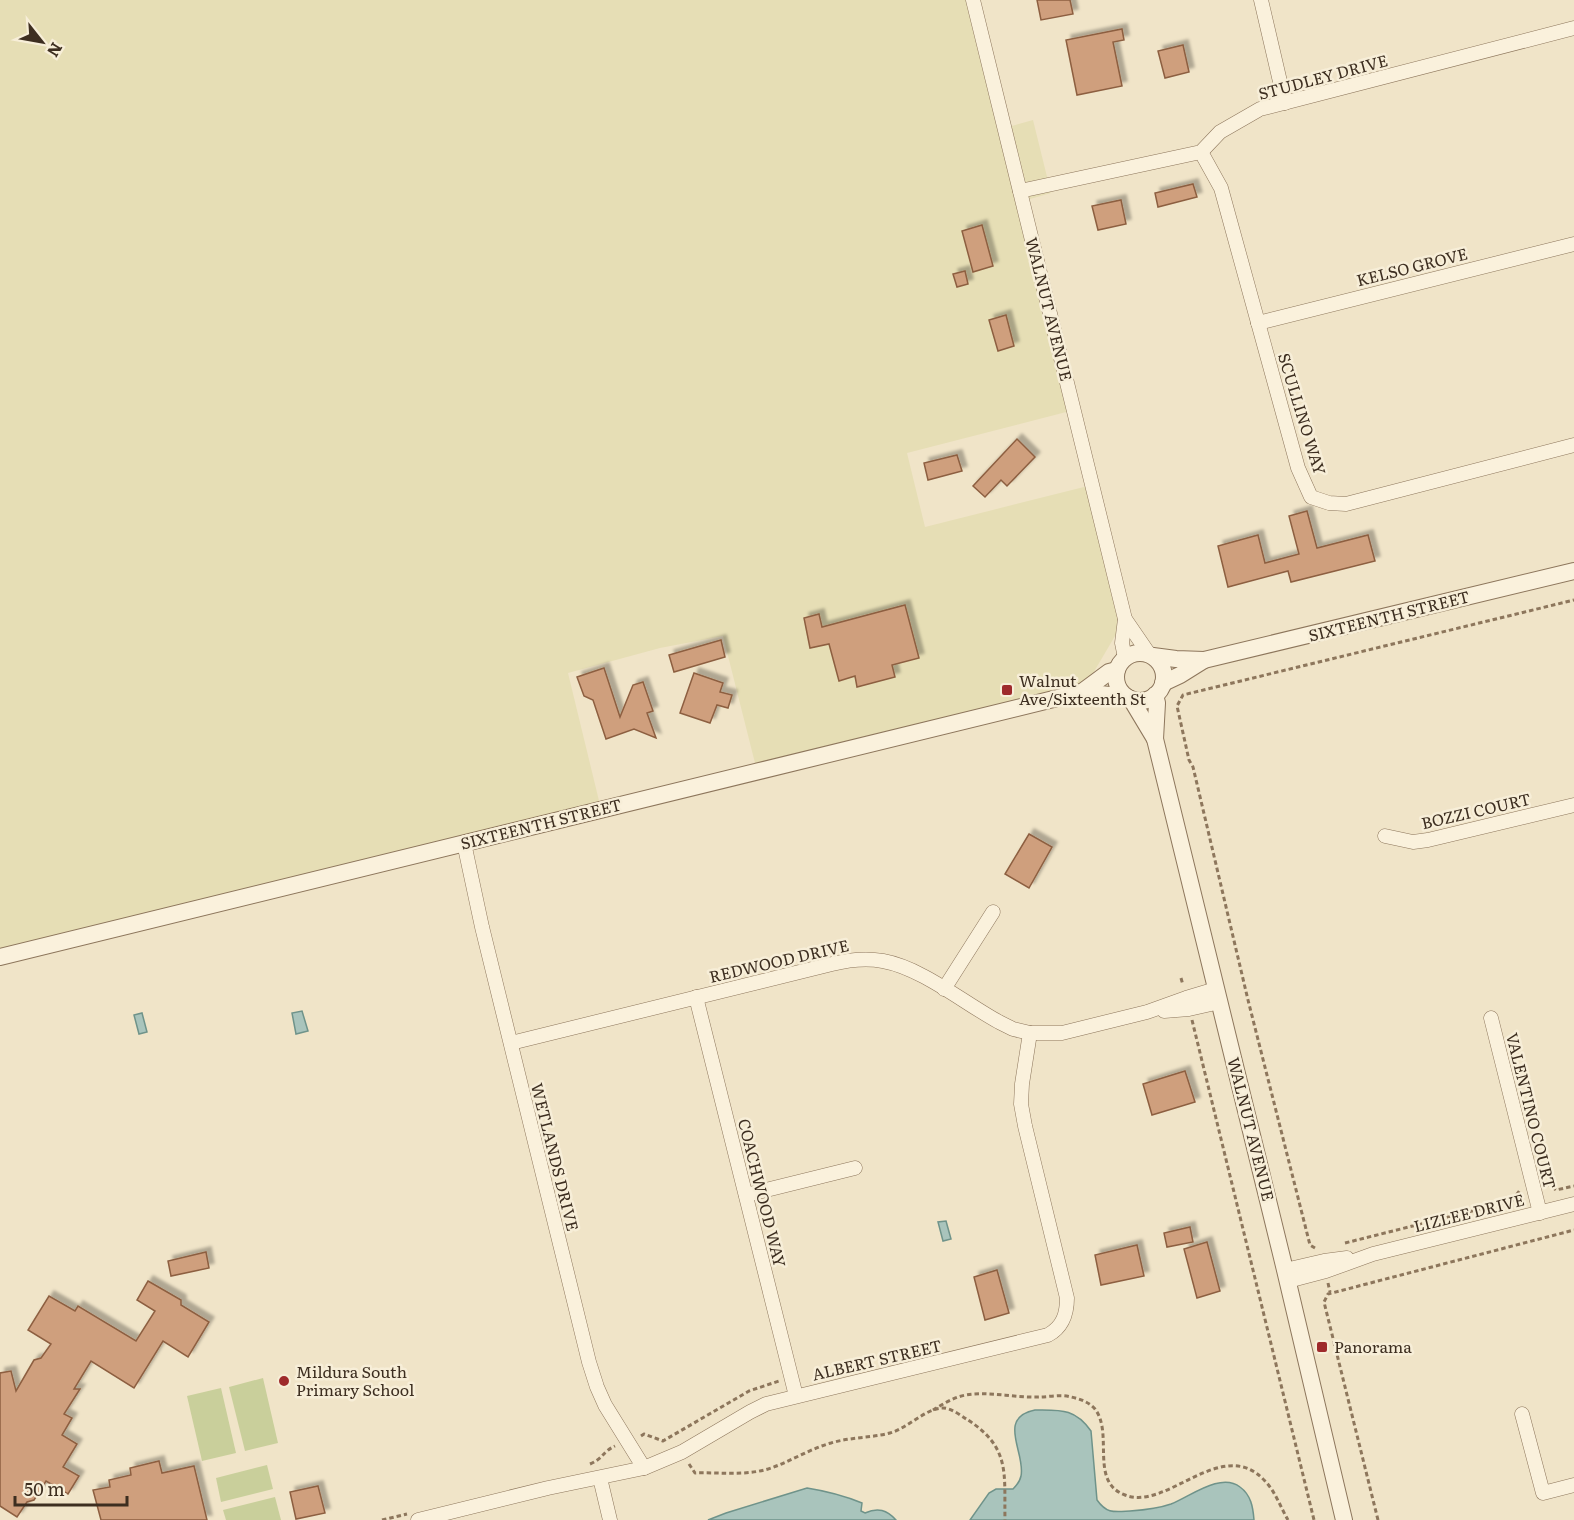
<svg xmlns="http://www.w3.org/2000/svg" width="1574" height="1520" viewBox="0 0 1574 1520" font-family="Literata,serif">
	<defs>
		<filter id="shadow"><feDropShadow dx="5" dy="-5" stdDeviation="1.5" flood-color="#0004"/></filter>
	</defs>
	<rect width="100%" height="100%" fill="#f0e4c8"/>
	<!-- farmland -->
	<path fill="#e6deb5" d="M0 0H973L1005 128 1033 120 1051 193 1023 201 1074 410 907 453 925 527 1092 485 1125 619 1082 692 757 771 723 636 660 648 568 673 601 809 0 957Z"/>
	<!-- green -->
	<g fill="#c9cf9b">
		<path d="M263 1378 278 1443 245 1451 229 1387Z"/>
		<path d="M221 1388 236 1453 202 1461 187 1396Z"/>
		<path d="M267 1465 273 1489 221 1502 216 1478Z"/>
		<path d="M275 1497 281 1520H226L223 1510Z"/>
	</g>
	<!-- water -->
	<g fill="#a9c4bc" stroke="#6f938a" stroke-width="1.5">
		<path d="M302 1011 308 1031 296 1034 292 1013Z"/>
		<path d="M142 1013 147 1032 139 1034 134 1015Z"/>
		<path d="M946 1221 951 1239 943 1241 938 1222Z"/>
		<path d="M1035 1410C1060 1410 1075 1408 1091 1431L1097 1500C1107 1514 1114 1512 1130 1511 1144 1510 1157 1509 1171 1504 1191 1496 1221 1472 1240 1487 1251 1495 1253 1507 1254 1520H970L989 1493 996 1489H1013C1016 1486 1020 1481 1021 1476 1026 1453 996 1418 1035 1410Z"/>
		<path d="M807 1488C826 1491 845 1496 862 1503L861 1511 865 1513C878 1507 887 1510 896 1520H708L726 1513Z"/>
	</g>
	<!-- building -->
	<g fill="#cf9f7d" stroke="#8d5f41" stroke-width="1.5" filter="url(#shadow)">
		<path d="M1037 0H1070L1073 14 1041 20Z"/>
		<path d="M1122 29 1124 40 1113 42 1122 86 1077 95 1066 40Z"/>
		<path d="M1183 45 1189 72 1165 78 1158 51Z"/>
		<path d="M1193 184 1197 197 1158 207 1155 193Z"/>
		<path d="M1121 200 1126 224 1098 230 1092 206Z"/>
		<path d="M982 225 993 266 973 272 962 231Z"/>
		<path d="M965 271 968 284 957 287 953 274Z"/>
		<path d="M1006 315 1014 346 998 351 989 320Z"/>
		<path d="M1017 439 1035 457 1007 486 1001 480 985 497 973 486Z"/>
		<path d="M957 455 962 471 928 480 924 463Z"/>
		<path d="M1307 511 1317 548 1368 535 1375 561 1291 582 1288 571 1228 587 1218 546 1258 535 1265 563 1299 554 1289 516Z"/>
		<path d="M905 605 919 658 892 665 895 677 857 687 855 676 839 681 829 644 810 648 804 618 819 614 822 627Z"/>
		<path d="M721 640 725 657 674 672 669 655Z"/>
		<path d="M604 668 620 717 633 685 643 682 653 711 647 713 656 738 634 729 606 739 593 700 584 696 577 677Z"/>
		<path d="M694 673 723 683 720 692 732 695 728 708 717 705 710 723 680 713Z"/>
		<path d="M1029 834 1052 847 1029 888 1005 874Z"/>
		<path d="M1185 1071 1195 1102 1152 1115 1143 1084Z"/>
		<path d="M1190 1227 1193 1242 1167 1247 1164 1233Z"/>
		<path d="M1207 1242 1220 1291 1197 1298 1184 1249Z"/>
		<path d="M1137 1245 1144 1276 1101 1285 1095 1255Z"/>
		<path d="M206 1252 209 1268 171 1276 168 1261Z"/>
		<path d="M997 1270 1009 1313 985 1320 974 1277Z"/>
		<path d="M148 1281 181 1300V1305L209 1322 188 1357 163 1341 134 1388 91 1361 74 1389H80L64 1414 72 1418 62 1435 77 1444 63 1467 79 1476 68 1494 46 1481 34 1500 27 1502 17 1517 0 1506V1373L11 1371 16 1391 34 1360 41 1358 51 1344 28 1330 49 1296 75 1311 78 1306 136 1341 155 1311 137 1300Z"/>
		<path d="M159 1461 162 1473 194 1466 207 1520H101L93 1490 110 1487 109 1480 131 1475 130 1468Z"/>
		<path d="M318 1486 325 1513 296 1519 290 1492Z"/>
	</g>
	<g fill="none" stroke-linecap="round" stroke-linejoin="round">
		<defs>
			<g id="minor">
				<path d="M973 0 1125 619 1149 654"/>
				<path d="M1261 0 1285 103"/>
				<path d="M1201 152 1221 188 1298 468 1311 497 1329 503 1346 504 1574 445"/>
				<path d="M1020 191 1201 152 1220 132 1260 109 1574 28"/>
				<path d="M1258 323 1574 244"/>
				<path d="M1125 658 1122 643 1125 619"/>
				<path d="M1385 836 1413 842 1428 840 1574 805"/>
				<path d="M464 843 482 927 589 1362 597 1387 605 1405 644 1468"/>
				<path d="M944 989 993 912"/>
				<path d="M696 997 796 1396"/>
				<path d="M1164 1011 1189 1009 1220 1002"/>
				<path d="M1491 1018 1540 1213"/>
				<path d="M511 1043 832 964C848 960 866 958 883 961 922 968 964 1003 999 1022L1013 1029 1030 1033H1062L1147 1012 1186 998 1216 989"/>
				<path d="M746 1195 855 1168"/>
				<path d="M1285 1270 1324 1261 1347 1258"/>
				<path d="M1288 1281 1326 1271 1373 1254 1574 1204"/>
				<path d="M1522 1414 1543 1493 1574 1485"/>
				<path d="M600 1478 610 1520"/>
				<path d="M418 1520 548 1488 644 1468 682 1452 750 1412 766 1404 1048 1335C1063 1327 1067 1314 1067 1298L1025 1126 1021 1104 1022 1084 1030 1033"/>
			</g>
			<g id="tertiary">
				<circle cx="1140" cy="677" r="24"/>
				<path d="M1153 656 1176 659 1204 660 1574 571"/>
				<path d="M1163 683 1180 675 1204 660"/>
				<path d="M1082 692 1109 672 1117 670"/>
				<path d="M1155 695 1157 703 1155 739 1285 1270 1344 1520"/>
				<path d="M1131 699 1155 739"/>
				<path d="M0 957 1082 692 1127 697"/>
			</g>
		</defs>
		<!-- minor casing -->
		<use href="#minor" stroke="#8d765c" stroke-width="15"/>
		<!-- tertiary casing -->
		<use href="#tertiary" stroke="#8d765c" stroke-width="18"/>
		<!-- path -->
		<g stroke="#8d765c" stroke-width="3" stroke-dasharray="4.5 3" stroke-linecap="butt">
			<path d="M1181 978 1183 985"/>
			<path d="M1192 1020 1314 1520"/>
			<path d="M1546 1183 1556 1190 1574 1186"/>
			<path d="M1345 1243 1512 1201 1520 1190"/>
			<path d="M1315 1248 1310 1245 1248 1000 1193 767 1189 760 1177 706 1183 695 1574 600"/>
			<path d="M1328 1283 1330 1292"/>
			<path d="M933 1410C943 1404 954 1397 966 1395 990 1391 1015 1398 1039 1397 1049 1397 1061 1394 1071 1397 1080 1399 1089 1402 1095 1409 1114 1434 1089 1482 1125 1495 1167 1512 1222 1434 1265 1481 1275 1491 1281 1508 1288 1520"/>
			<path d="M641 1436 644 1434 663 1441 749 1391 779 1381"/>
			<path d="M590 1464C604 1458 602 1452 615 1446"/>
			<path d="M689 1464 695 1473C719 1472 744 1476 768 1469 790 1462 809 1449 831 1443 851 1437 871 1438 890 1433 908 1428 926 1408 943 1408 952 1408 961 1416 968 1420 1011 1448 1004 1474 1005 1520"/>
			<path d="M382 1520 407 1514"/>
			<path d="M1378 1520 1324 1302 1328 1294 1574 1230"/>
		</g>
		<!-- minor -->
		<use href="#minor" stroke="#faf1dc" stroke-width="14"/>
		<!-- tertiary -->
		<use href="#tertiary" stroke="#faf1dc" stroke-width="16"/>
	</g>
	<!-- markers -->
	<g fill="#9e2a2b" stroke="#f7eed8" stroke-width="2">
		<rect x="1001" y="684" width="12" height="12" rx="3"/>
		<rect x="1316" y="1341" width="12" height="12" rx="3"/>
		<circle cx="284" cy="1381" r="6"/>
	</g>
	<g text-anchor="middle" stroke-width="5" stroke-linejoin="round" paint-order="stroke">
		<!-- street labels -->
		<g font-size="16" fill="#3d2e20" stroke="#f7eed8">
			<text transform="translate(1323 77) rotate(-15)" y="6">STUDLEY DRIVE</text>
			<text transform="translate(1412 267) rotate(-14)" y="6">KELSO GROVE</text>
			<text transform="translate(1049 309) rotate(76)" y="6">WALNUT AVENUE</text>
			<text transform="translate(1302 414) rotate(73)" y="6">SCULLINO WAY</text>
			<text transform="translate(1389 616) rotate(-14)" y="6">SIXTEENTH STREET</text>
			<text transform="translate(1476 811) rotate(-13)" y="6">BOZZI COURT</text>
			<text transform="translate(541 824) rotate(-14)" y="6">SIXTEENTH STREET</text>
			<text transform="translate(779 961) rotate(-13)" y="6">REDWOOD DRIVE</text>
			<text transform="translate(1531 1111) rotate(76)" y="6">VALENTINO COURT</text>
			<text transform="translate(1251 1129) rotate(76)" y="6">WALNUT AVENUE</text>
			<text transform="translate(555 1157) rotate(76)" y="6">WETLANDS DRIVE</text>
			<text transform="translate(762 1193) rotate(76)" y="6">COACHWOOD WAY</text>
			<text transform="translate(1469 1213) rotate(-14)" y="6">LIZLEE DRIVE</text>
			<text transform="translate(877 1360) rotate(-13)" y="6">ALBERT STREET</text>
		</g>
		<!-- poi labels -->
		<g font-size="16" fill="#3d2e20" stroke="#f7eed8" text-anchor="start">
			<text x="1019" y="687">Walnut<tspan x="1019" dy="18">Ave/Sixteenth St</tspan></text>
			<text x="1334" y="1353">Panorama</text>
			<text x="296" y="1378">Mildura South<tspan x="296" dy="18">Primary School</tspan></text>
		</g>
	</g>
	<!-- north arrow -->
	<g transform="translate(42 42) rotate(121)" stroke="#f7eed8" stroke-width="4.5" paint-order="stroke">
	<path d="M0-4.5L10 22L0 15L-10 22Z" fill="#3d2e20"/>
	<text y="-9" font-size="16" font-weight="bold" text-anchor="middle" fill="#3d2e20">N</text>
	</g>
	<!-- scale -->
	<path d="M15 1496v9h112v-9" fill="none" stroke="#3d2e20" stroke-width="3"/>
	<text x="24" y="1496" font-size="18" fill="#3d2e20" stroke="#f7eed8" stroke-width="4.5" paint-order="stroke">50 m</text>
</svg>
